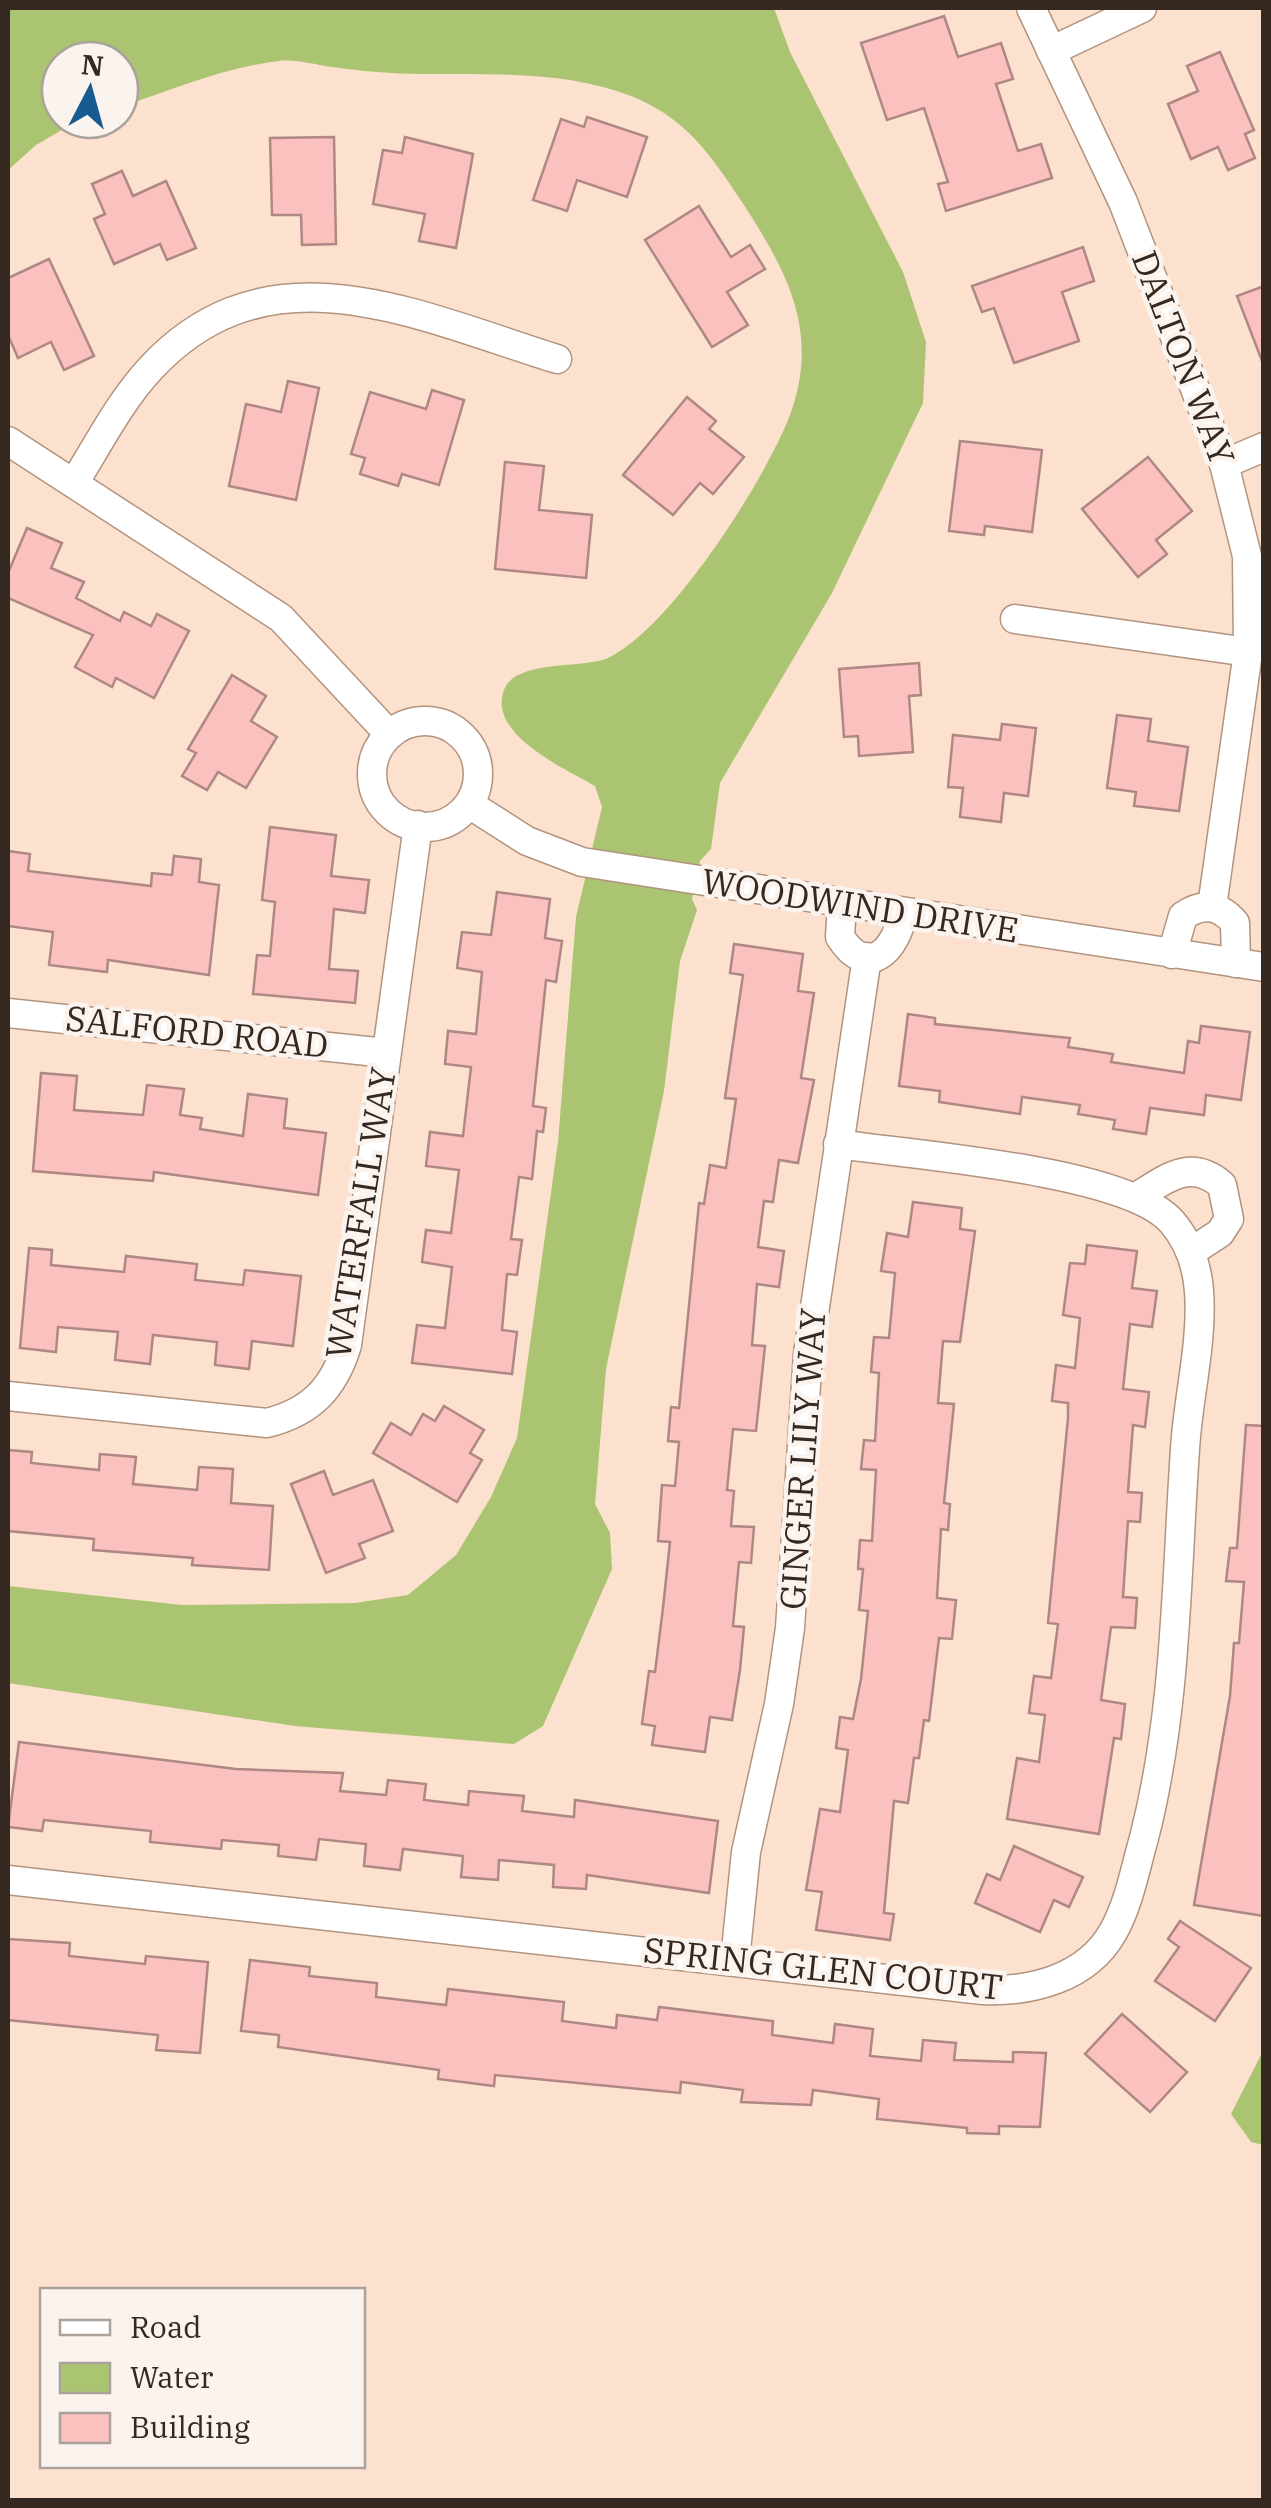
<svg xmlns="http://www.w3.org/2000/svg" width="1271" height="2508" viewBox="0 0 1271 2508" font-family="'IBM Plex Serif',serif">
	<rect width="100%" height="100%" fill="#fde1cf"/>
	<!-- water -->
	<g fill="#abc472">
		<path d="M8 8H774L790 52 903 272 926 342 923 403 832 593 720 783 711 849 700 861 692 899 697 910 680 961 664 1091 606 1369 595 1504 610 1533 612 1569 543 1726 514 1744 295 1726 8 1683V1586L182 1605 355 1603 408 1595 456 1555 491 1497 517 1438 558 1142 576 917 602 807 595 786C566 769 487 735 504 690 515 659 584 669 608 658 671 628 762 484 788 420 822 334 788 273 742 202 710 154 686 118 631 96 564 70 491 75 422 74 392 74 361 71 332 67 315 65 296 59 279 61 225 67 172 90 120 107V60H60V120H79L36 145 8 170Z"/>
		<path d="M1263 2051V2145L1251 2142 1231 2114Z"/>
	</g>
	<!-- building -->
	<g fill="#fac1be" stroke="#af8886" stroke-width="2.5">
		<path d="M944 16 958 57 1001 43 1013 79 996 84 1018 151 1041 144 1052 178 946 211 938 184 948 182 924 108 887 120 861 43Z"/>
		<path d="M1220 52 1254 130 1245 134 1255 158 1228 170 1218 147 1191 159 1168 104 1198 91 1187 66Z"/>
		<path d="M587 117 647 137 627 197 577 180 567 211 533 200 561 119 584 127Z"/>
		<path d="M334 137 336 244 302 245 301 215H272L270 138Z"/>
		<path d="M405 137 473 154 456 248 419 241 425 214 373 204 383 150 402 153Z"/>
		<path d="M122 171 133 196 166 181 196 248 167 260 160 244 114 264 94 219 105 214 92 184Z"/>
		<path d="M699 206 731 257 750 245 765 269 727 292 748 325 712 347 645 240Z"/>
		<path d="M1083 247 1094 281 1062 292 1079 341 1014 363 994 308 982 312 972 286Z"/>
		<path d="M49 259 94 356 64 370 51 342 18 358 8 335V278Z"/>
		<path d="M1264 286V361H1262L1237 296Z"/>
		<path d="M288 381 319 388 296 500 229 486 246 404 281 412Z"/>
		<path d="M432 390 464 400 439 485 402 474 398 486 360 474 365 458 351 454 370 392 426 409Z"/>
		<path d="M687 397 716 421 709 429 744 457 713 494 700 483 673 515 623 475Z"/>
		<path d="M960 441 1042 450 1032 532 985 526 984 535 949 531Z"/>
		<path d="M1148 457 1192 511 1156 540 1167 554 1138 577 1082 509Z"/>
		<path d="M505 462 544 466 539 510 592 515 586 578 495 569Z"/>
		<path d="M27 528 62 543 51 568 84 582 76 598 120 621 124 612 151 626 157 614 189 631 154 698 116 678 112 687 75 667 93 635 8 598V573Z"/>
		<path d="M919 663 921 695 909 696 913 752 859 756 858 736 844 737 839 669Z"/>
		<path d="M232 675 266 696 251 721 277 737 246 788 218 772 207 790 182 776 196 753 188 749Z"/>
		<path d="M1117 715 1151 719 1148 741 1188 747 1179 811 1134 806 1136 792 1107 788Z"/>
		<path d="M1002 724 1036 728 1028 796 1004 793 1001 822 960 817 963 788 948 787 953 735 1000 740Z"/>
		<path d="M270 827 336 835 331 876 369 880 365 913 334 909 329 969 358 971 355 1003 253 994 257 955 270 956 275 902 262 900Z"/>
		<path d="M8 851 30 854 28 871 151 886 152 873 172 875 174 856 201 859 199 882 219 885 209 975 108 960 107 972 49 965 53 932 8 926Z"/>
		<path d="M497 892 550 899 545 938 562 941 556 982 546 980 533 1106 546 1108 543 1132 537 1131 532 1179 519 1177 511 1239 522 1240 517 1275 507 1274 502 1330 517 1332 512 1374 412 1363 417 1325 445 1328 452 1267 422 1262 426 1230 451 1233 459 1170 426 1166 430 1132 463 1136 471 1067 445 1064 448 1031 476 1034 482 972 457 968 462 932 491 935Z"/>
		<path d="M734 944 803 954 798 991 814 993 801 1078 814 1080 798 1163 779 1160 773 1202 764 1201 758 1247 784 1251 779 1287 757 1284 752 1345 765 1346 756 1431 733 1429 727 1490 734 1491 731 1526 754 1527 751 1563 739 1562 733 1626 744 1627 740 1670 732 1720 710 1717 705 1752 652 1745 655 1726 642 1724 649 1671 655 1672 663 1608 670 1542 658 1541 662 1485 675 1486 679 1442 668 1441 671 1407 679 1408 699 1203 704 1204 710 1165 726 1168 736 1099 725 1098 743 975 730 973Z"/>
		<path d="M908 1014 935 1018V1024L1070 1038 1068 1047 1113 1054 1111 1062 1184 1073 1188 1041 1199 1043 1201 1026 1250 1032 1241 1100 1206 1095 1204 1115 1150 1108 1146 1134 1113 1129 1115 1120 1078 1114 1080 1105 1022 1097 1020 1114 939 1102 940 1091 899 1086Z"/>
		<path d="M41 1073 77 1076 74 1110 143 1115 147 1085 184 1089 180 1115 202 1118 200 1129 243 1136 248 1094 287 1099 284 1128 326 1133 318 1195 154 1172 153 1181 33 1171Z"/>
		<path d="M913 1202 962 1208 960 1229 975 1231 960 1342 943 1341 938 1403 954 1404 944 1503 950 1504 948 1530 941 1529 937 1598 956 1600 952 1639 939 1638 929 1721 924 1720 919 1758H914L908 1803 894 1801 884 1913 894 1914 890 1940 816 1930 822 1892 806 1890 820 1809 840 1812 848 1750 836 1748 840 1717 853 1719 861 1679 868 1611 859 1610 863 1569H858L860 1540 872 1541 876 1470 861 1469 864 1440 875 1441 879 1373 871 1372 874 1337 889 1338 895 1273 881 1271 887 1233 908 1237Z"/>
		<path d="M1087 1245 1137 1251 1132 1288 1157 1291 1152 1327 1130 1324 1123 1389 1149 1392 1145 1427 1133 1425 1128 1492 1142 1493 1140 1522 1128 1521 1123 1597 1137 1598 1135 1628 1111 1627 1101 1700 1125 1704 1121 1739 1114 1738 1099 1834 1007 1819 1017 1758 1039 1762 1045 1715 1029 1713 1034 1676 1051 1678 1058 1624 1048 1623 1068 1418V1403L1052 1401 1056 1365 1075 1368 1080 1318 1063 1315 1070 1263 1085 1264Z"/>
		<path d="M29 1248 52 1250 51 1265 124 1272 126 1256 197 1264 195 1280 243 1285 245 1270 301 1276 293 1346 252 1341 249 1369 215 1365 217 1342 153 1335 150 1364 115 1360 118 1332 58 1327 56 1352 20 1348Z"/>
		<path d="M444 1406 484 1430 470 1453 482 1460 457 1502 373 1453 391 1423 411 1435 423 1414 435 1421Z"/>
		<path d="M1246 1425 1264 1426V1916L1194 1905 1230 1696 1234 1643H1239L1244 1582 1226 1581 1230 1548H1237Z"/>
		<path d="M8 1450 32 1452 31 1463 99 1470 100 1454 136 1457 133 1484 197 1490 199 1467 233 1469 231 1503 273 1506 269 1570 192 1565 193 1558 93 1550 94 1539 8 1531Z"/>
		<path d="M324 1471 333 1495 373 1480 393 1531 359 1544 365 1558 326 1573 291 1484Z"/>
		<path d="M19 1742 236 1769 343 1773 340 1791 386 1795 388 1780 426 1784 424 1800 468 1805 469 1791 524 1796 522 1811 574 1817 575 1800 718 1821 709 1893 587 1875 586 1889 553 1887 554 1865 499 1860 498 1880 461 1877 463 1856 403 1849 400 1870 364 1866 366 1844 319 1839 316 1860 278 1856 279 1845 222 1840 221 1849 150 1842 151 1831 44 1820 42 1831 8 1827Z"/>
		<path d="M1014 1846 1083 1877 1069 1907 1054 1900 1040 1932 975 1903 987 1874 1000 1880Z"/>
		<path d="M1180 1921 1251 1968 1215 2021 1155 1981 1179 1947 1168 1939Z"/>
		<path d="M8 1939 70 1943 69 1956 145 1964 146 1956 208 1962 200 2053 156 2050 158 2035 8 2020Z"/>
		<path d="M250 1960 310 1967 309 1976 377 1983 376 1997 446 2005 448 1989 564 2002 562 2021 616 2028 617 2015 657 2020 659 2007 773 2021 772 2035 833 2043 835 2024 873 2029 870 2056 921 2061 923 2040 956 2043 954 2060 1013 2062V2052L1046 2053 1040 2127 999 2126V2134L967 2133V2128L877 2119 879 2099 813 2090 811 2105 741 2102 743 2090 681 2082 680 2093 495 2075 494 2086 438 2079 439 2070 278 2047 279 2035 241 2031Z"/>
		<path d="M1122 2014 1187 2072 1150 2112 1085 2054Z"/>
	</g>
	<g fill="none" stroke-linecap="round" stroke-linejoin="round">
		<defs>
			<g id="street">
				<path d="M1031 8 1123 202 1224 464 1247 556 1248 652 1212 907"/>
				<path d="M1051 51 1142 8"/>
				<path d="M8 441 281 618 389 734"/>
				<path d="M1224 464 1264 447"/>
				<path d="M74 483C98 445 120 401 151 368 269 241 418 316 557 359"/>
				<path d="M1015 619 1248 652"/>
				<circle cx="425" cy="774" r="53"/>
				<path d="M469 804 527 841 582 862 1264 967"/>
				<path d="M842 903 840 937C868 981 897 949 903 912"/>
				<path d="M1172 954 1183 916C1203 902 1220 905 1235 923L1236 963"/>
				<path d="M8 1013 386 1053"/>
				<path d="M1138 1196C1167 1178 1191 1158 1222 1185L1229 1219 1220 1233 1191 1252"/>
				<path d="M8 1396 267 1423C311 1412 334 1388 347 1345L418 825"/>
				<path d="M8 1880 983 1990C1032 1992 1087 1978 1113 1932 1129 1904 1135 1869 1144 1838 1177 1709 1176 1580 1185 1449 1188 1397 1203 1342 1199 1291 1197 1265 1189 1242 1172 1222 1127 1170 912 1155 838 1144"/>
				<path d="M735 1960 746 1852 779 1704 790 1628 808 1354 867 957"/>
			</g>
		</defs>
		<!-- street casing -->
		<use href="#street" stroke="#b2937e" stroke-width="31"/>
		<!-- street -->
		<use href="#street" stroke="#fff" stroke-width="28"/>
	</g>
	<g text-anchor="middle" stroke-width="9" stroke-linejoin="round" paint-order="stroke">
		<!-- street labels -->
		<g font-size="35" fill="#352820" stroke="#faf3ee">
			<text transform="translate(1183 358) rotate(69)" y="12">DALTON WAY</text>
			<text transform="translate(860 906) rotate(9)" y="12">WOODWIND DRIVE</text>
			<text transform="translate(197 1032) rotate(6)" y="12">SALFORD ROAD</text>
			<text transform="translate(361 1213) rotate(-81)" y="12">WATERFALL WAY</text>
			<text transform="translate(803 1459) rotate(-86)" y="12">GINGER LILY WAY</text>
			<text transform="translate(823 1969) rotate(6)" y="12">SPRING GLEN COURT</text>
		</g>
	</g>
	<!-- border -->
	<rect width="1271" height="2508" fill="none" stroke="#352820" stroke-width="20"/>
	<!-- legend -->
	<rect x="40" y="2288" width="325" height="180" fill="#faf3ee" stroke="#aba29c" stroke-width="2.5"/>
	<rect x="60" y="2320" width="50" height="15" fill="#ffffff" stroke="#aba29c" stroke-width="2.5"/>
	<text x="130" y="2338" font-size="30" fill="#352820">Road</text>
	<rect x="60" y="2363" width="50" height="30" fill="#abc472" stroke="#aba29c" stroke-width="2.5"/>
	<text x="130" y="2388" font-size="30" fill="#352820">Water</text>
	<rect x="60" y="2413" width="50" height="30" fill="#fac1be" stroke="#aba29c" stroke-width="2.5"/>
	<text x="130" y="2438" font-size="30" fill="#352820">Building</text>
	<!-- north arrow -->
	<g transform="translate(90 90) rotate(6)"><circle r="48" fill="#faf3ee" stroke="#aba29c" stroke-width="2.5"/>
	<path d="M0-8L18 38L0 25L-18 38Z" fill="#175b90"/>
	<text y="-15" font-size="28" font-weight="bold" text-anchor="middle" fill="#352820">N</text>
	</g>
</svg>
